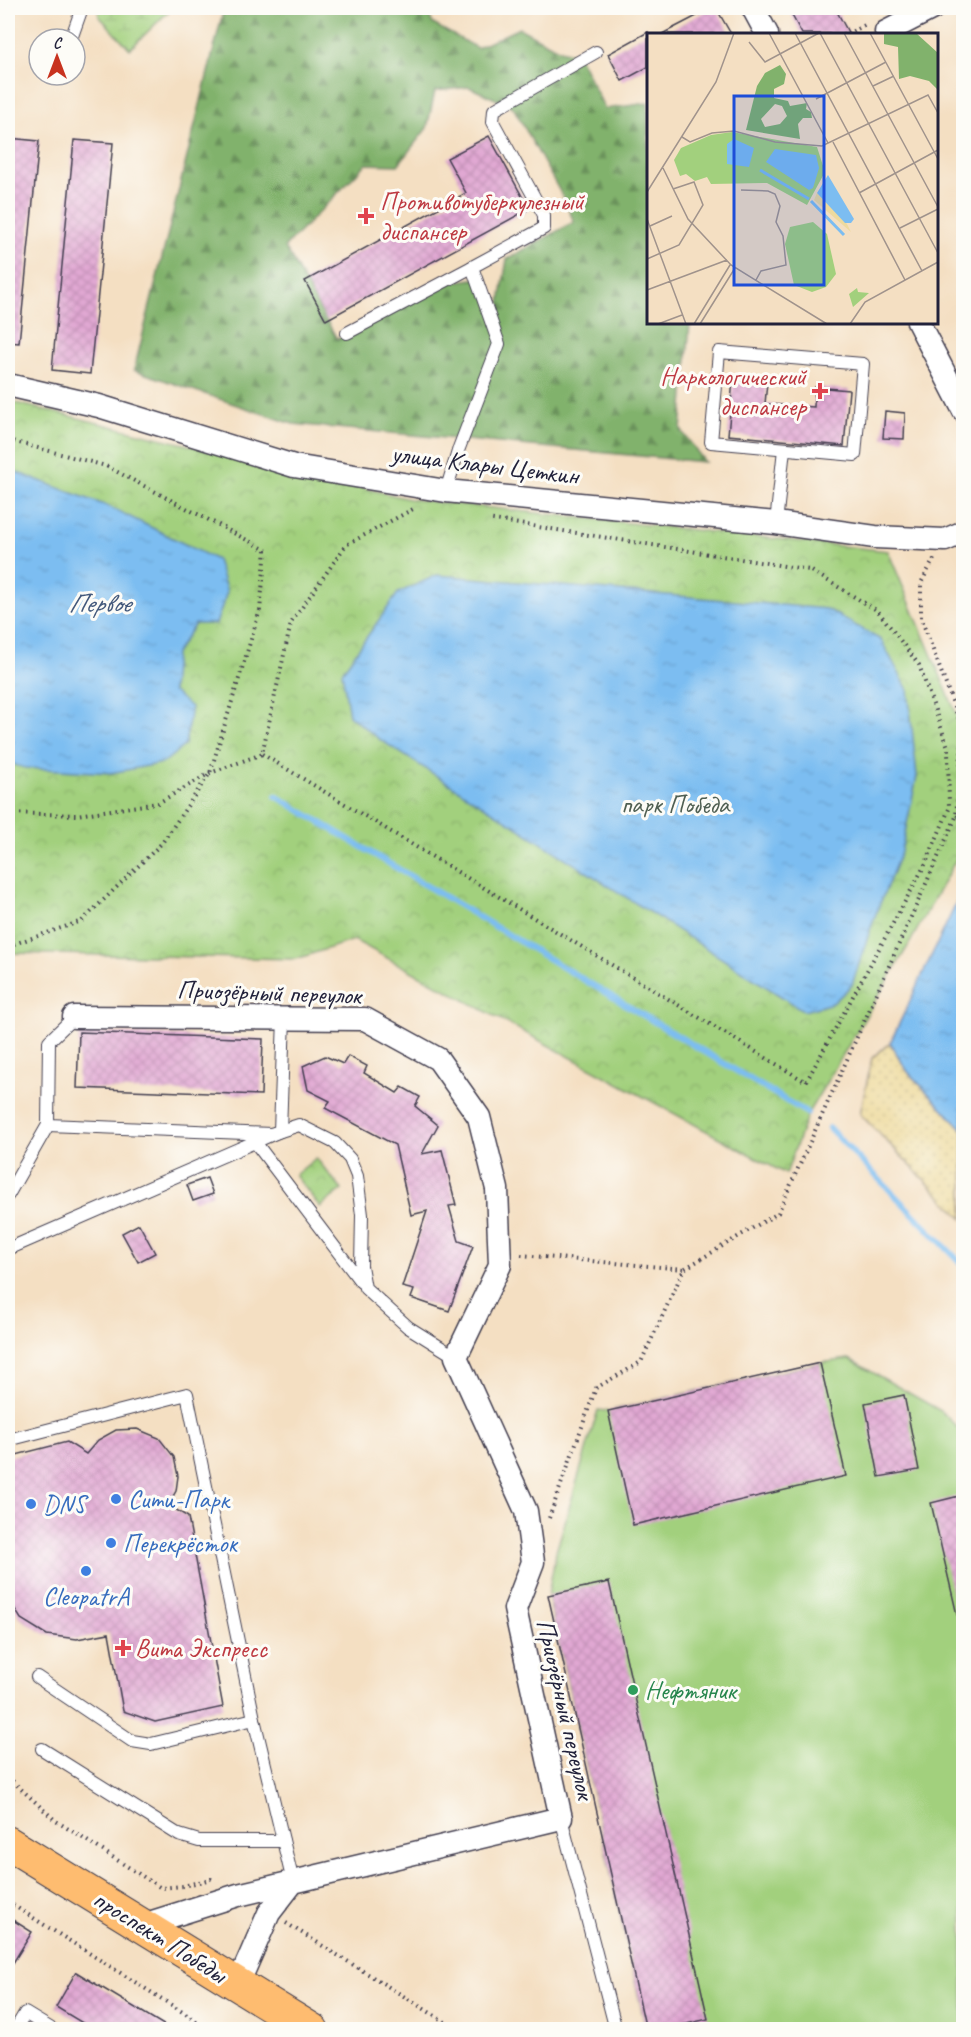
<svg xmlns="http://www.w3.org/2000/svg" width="971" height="2037" viewBox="0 0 971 2037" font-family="Caveat,sans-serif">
	<defs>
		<pattern id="forest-firs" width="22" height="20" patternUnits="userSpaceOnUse" patternTransform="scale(1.5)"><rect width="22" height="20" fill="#81b26c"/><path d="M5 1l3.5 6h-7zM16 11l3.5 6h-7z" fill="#69905a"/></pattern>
		<pattern id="wetland-marsh" width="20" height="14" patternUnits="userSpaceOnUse" patternTransform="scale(1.5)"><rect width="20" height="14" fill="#a2d07d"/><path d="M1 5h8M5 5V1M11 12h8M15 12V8" fill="none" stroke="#8bb26d"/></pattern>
		<pattern id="sand-dots" width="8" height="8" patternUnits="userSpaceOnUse" patternTransform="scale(1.5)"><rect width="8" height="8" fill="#eeda9e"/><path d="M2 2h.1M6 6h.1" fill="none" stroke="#ccbb89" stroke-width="1.8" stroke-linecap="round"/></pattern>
		<pattern id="park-crowns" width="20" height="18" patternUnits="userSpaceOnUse" patternTransform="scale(1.5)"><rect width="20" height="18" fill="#a2d07d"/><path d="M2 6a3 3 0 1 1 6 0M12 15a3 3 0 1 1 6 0" fill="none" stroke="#8bb26d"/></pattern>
		<pattern id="water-ripples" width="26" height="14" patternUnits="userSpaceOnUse" patternTransform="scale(1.5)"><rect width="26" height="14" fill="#7cbdf1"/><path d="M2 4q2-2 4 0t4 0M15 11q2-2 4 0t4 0" fill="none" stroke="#6ba2d0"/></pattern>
		<pattern id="building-cross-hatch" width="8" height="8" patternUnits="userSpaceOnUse" patternTransform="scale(1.5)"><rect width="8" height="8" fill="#e1a8d3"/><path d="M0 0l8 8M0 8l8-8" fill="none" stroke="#c190b6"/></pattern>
	</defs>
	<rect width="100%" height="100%" fill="#fdfcf7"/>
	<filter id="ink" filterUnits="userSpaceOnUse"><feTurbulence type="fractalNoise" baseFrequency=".0167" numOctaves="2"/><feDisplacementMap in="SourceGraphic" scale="12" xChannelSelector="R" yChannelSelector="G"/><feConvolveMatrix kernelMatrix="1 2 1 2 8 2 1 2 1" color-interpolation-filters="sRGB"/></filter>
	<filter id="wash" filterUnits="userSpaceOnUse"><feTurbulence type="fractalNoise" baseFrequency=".008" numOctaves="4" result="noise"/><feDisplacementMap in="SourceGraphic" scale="24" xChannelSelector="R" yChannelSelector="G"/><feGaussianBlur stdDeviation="1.35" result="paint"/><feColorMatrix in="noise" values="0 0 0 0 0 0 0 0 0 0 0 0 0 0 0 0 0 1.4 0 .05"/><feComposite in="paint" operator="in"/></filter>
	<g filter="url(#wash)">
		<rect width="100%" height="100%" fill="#f4dfc2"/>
		<!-- forest -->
		<path fill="url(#forest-firs)" stroke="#526a54" stroke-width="1.5" fill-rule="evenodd" d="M224 8H426L433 24 477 48 519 28 560 50 578 55 605 109 648 103V322L690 323 681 430 705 462 293 424 134 370ZM469 87 513 107 564 199 574 222 507 259 498 315 486 277 437 284 337 339 285 247 366 164 398 165 427 128 435 91Z"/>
		<!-- wetland -->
		<path fill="url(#wetland-marsh)" stroke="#62795c" stroke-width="1.5" d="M99 8H172L130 49 99 16Z"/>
		<!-- sand -->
		<path fill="url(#sand-dots)" stroke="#887e6c" stroke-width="1.5" d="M890 1043 908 1072 963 1130V1219L860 1114 872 1058Z"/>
		<!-- park -->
		<g fill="url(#park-crowns)" stroke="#62795c" stroke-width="1.5">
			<path d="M8 401 409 499 888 551 963 730V847L907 948 808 1113 786 1174 354 940 296 959 8 953Z"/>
			<path d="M316 1158 342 1190 320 1207 295 1175Z"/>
		</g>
		<!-- pitch -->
		<path fill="#a2d07d" stroke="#62795c" stroke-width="1.5" d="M849 1359 941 1411 963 1433V2029H646L548 1595 556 1552 598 1410 608 1411 820 1363Z"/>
		<!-- water -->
		<g fill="url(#water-ripples)" stroke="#4f7096" stroke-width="1.5">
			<path d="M8 469 110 507 217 560 227 592 216 624H195L175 654 172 691 191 707 185 745 163 763 111 773 25 768 8 763Z"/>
			<path d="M437 575 827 609 881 640 908 690 917 776 901 852 873 921 852 985 833 1003 804 1011 379 739 349 715 342 672 398 593Z"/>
			<path d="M963 889V1130L908 1072 890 1043Z"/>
		</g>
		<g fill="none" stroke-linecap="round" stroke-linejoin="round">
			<!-- stream -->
			<g stroke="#7cbdf1" stroke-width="6">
				<path d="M276 796 807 1113"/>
				<path d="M829 1128 964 1266"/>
			</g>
		</g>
		<g id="blocks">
			<!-- building -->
			<g fill="url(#building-cross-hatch)">
				<path d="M712 8H716L731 34H662Z"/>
				<path d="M788 8H835L849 34H802Z"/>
				<path d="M648 32V67L622 81 608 54Z"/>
				<path d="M489 136 529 209 326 320 305 281 466 193 447 158Z"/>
				<path d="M8 138 39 141 19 343 8 342Z"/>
				<path d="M74 140 113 143 90 374 52 370Z"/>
				<path d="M733 380 767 382 765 404 814 407 815 387 849 390 844 446 728 435Z"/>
				<path d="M885 411 905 413 904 439 883 438Z"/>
				<path d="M79 1032 263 1039 261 1095 77 1088Z"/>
				<path d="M325 1056 343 1064 348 1056 367 1066 364 1073 397 1093 402 1087 420 1097 415 1106 438 1125 422 1154 442 1150 456 1205 449 1206 459 1241 473 1246 449 1311 411 1298 414 1290 402 1287 427 1211 411 1215 395 1145 325 1108 330 1101 308 1090 303 1066Z"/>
				<path d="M207 1178 213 1194 193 1201 187 1185Z"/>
				<path d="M139 1224 155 1253 138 1262 122 1233Z"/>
				<path d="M820 1363 846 1476 633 1525 608 1411Z"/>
				<path d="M904 1395 919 1470 879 1477 865 1403Z"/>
				<path d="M137 1429 159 1438 174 1457 178 1476 176 1491 168 1505 188 1517 223 1707 155 1722 123 1711 109 1633 77 1639 47 1635 21 1619 8 1598V1457L67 1442 86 1454 98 1440 116 1430Z"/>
				<path d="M963 1495V1614L957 1615 931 1503Z"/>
				<path d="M609 1582 708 2019 660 2030H646L548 1595Z"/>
				<path d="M8 1917 32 1932 8 1971Z"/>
				<path d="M76 1972 172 2030H94L56 2007Z"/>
			</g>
		</g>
	</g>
	<g filter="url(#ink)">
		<use href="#blocks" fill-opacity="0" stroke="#423e4f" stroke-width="1.5"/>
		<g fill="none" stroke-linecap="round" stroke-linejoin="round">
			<defs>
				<g id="service">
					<path d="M71 39 82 8"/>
					<path d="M347 333 472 267"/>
					<path d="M719 352 863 364 855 455 711 442Z"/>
					<path d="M446 491 459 448 499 344 472 267 544 228V215L493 122 494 110 596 52"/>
					<path d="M776 523 784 449"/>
					<path d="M48 1125 271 1134 299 1125 335 1143 350 1159 357 1176 362 1215 361 1266 365 1288 408 1327 456 1357"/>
					<path d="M255 1142 361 1282"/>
					<path d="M8 1195 48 1125 49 1041 74 1017"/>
					<path d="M8 1249 280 1131 284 1018"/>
					<path d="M8 1440 187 1394 254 1719 293 1882"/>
					<path d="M37 1677 132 1741 151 1744 254 1719"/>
					<path d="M42 1749 179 1835 199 1841H283"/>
					<path d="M561 1818 616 2030"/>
					<path d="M15 2030 25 2013 53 2030"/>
				</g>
				<g id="minor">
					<path d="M753 8 767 34"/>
					<path d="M886 32 933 8"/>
					<path d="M918 322 964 411"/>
					<path d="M8 385 99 406 294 466 446 491 776 523 875 537 945 540 964 532"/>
					<path d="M74 1017 365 1019 438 1059 479 1117 497 1189 500 1265 456 1357 526 1511 533 1562 515 1609 561 1818 293 1882 269 1913 238 1984"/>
					<path d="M143 1925 238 1895 293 1882"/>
				</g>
				<path id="primary" d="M8 1843 312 2030"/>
			</defs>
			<!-- service casing -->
			<use href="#service" stroke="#423e4f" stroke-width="14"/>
			<!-- minor casing -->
			<use href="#minor" stroke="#423e4f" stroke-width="25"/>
			<!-- primary casing -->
			<use href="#primary" stroke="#423e4f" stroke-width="35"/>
			<!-- path -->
			<g stroke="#423e4f" stroke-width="4" stroke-dasharray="1.5 4.5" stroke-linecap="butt">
				<path d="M847 34 867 24"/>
				<path d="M8 440 106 466 266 550 260 610 210 773 162 843 82 921 14 944 8 958"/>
				<path d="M262 754 806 1082 926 863 949 809 948 747 919 665 878 611 810 570 488 519"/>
				<path d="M8 813 77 815 158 803 210 773 262 754 291 623 346 545 415 508"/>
				<path d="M957 817 964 810"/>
				<path d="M521 1255 684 1269"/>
				<path d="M549 1518 596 1388 641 1362 684 1269 778 1213 956 817 963 730 921 618V583L934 559"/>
				<path d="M8 1777 56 1821 161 1888 183 1886 211 1879 215 1881"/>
				<path d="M8 1902 211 2030"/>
				<path d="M286 1923 458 2030"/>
			</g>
			<!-- service -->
			<use href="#service" stroke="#fff" stroke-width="12"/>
			<!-- minor -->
			<use href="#minor" stroke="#fff" stroke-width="22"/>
			<!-- primary -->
			<use href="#primary" stroke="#febc70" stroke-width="33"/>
		</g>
	</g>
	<!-- markers -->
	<g fill="#e0444e" stroke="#fdfcf7" stroke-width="2">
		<path d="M363 207h6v6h6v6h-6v6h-6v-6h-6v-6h6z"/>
		<path d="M817 382h6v6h6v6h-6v6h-6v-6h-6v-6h6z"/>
		<path d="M120 1639h6v6h6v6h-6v6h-6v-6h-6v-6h6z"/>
	</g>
	<g fill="#3f7fe0" stroke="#fdfcf7" stroke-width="2">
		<circle cx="116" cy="1499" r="6"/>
		<circle cx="31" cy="1504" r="6"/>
		<circle cx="111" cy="1543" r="6"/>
		<circle cx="86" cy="1571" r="6"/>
	</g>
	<circle fill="#2e9e5b" stroke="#fdfcf7" stroke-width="2" cx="633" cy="1690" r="6"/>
	<g text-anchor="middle" stroke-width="6" stroke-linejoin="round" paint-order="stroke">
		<!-- health labels -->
		<g font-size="26" fill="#be3a42" stroke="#fdfcf7" text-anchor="start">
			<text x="380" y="210">Противотуберкулезный<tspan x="380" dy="30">диспансер</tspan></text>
			<text x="806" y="385" text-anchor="end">Наркологический<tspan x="806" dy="30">диспансер</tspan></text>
			<text x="135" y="1657">Вита Экспресс</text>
		</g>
		<!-- street labels -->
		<g font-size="26" fill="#22223b" stroke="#fdfcf7">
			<text transform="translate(485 464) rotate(7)" y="9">улица Клары Цеткин</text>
			<text transform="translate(269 992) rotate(2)" y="9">Приозёрный переулок</text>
			<text transform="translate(566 1709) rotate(77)" y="9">Приозёрный переулок</text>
			<text transform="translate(160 1936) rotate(32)" y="9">проспект Победы</text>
		</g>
		<!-- park labels -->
		<g font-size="26" fill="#4f5f52" stroke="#fdfcf7">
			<text x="675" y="813">парк Победa</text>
		</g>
		<!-- shop labels -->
		<g font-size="26" fill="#366cbe" stroke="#fdfcf7" text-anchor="start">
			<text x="128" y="1508">Сити-Парк</text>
			<text x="43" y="1513">DNS</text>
			<text x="123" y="1552">Перекрёсток</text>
			<text x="86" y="1605" text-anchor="middle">CleopatrA</text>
		</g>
		<!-- leisure labels -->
		<g font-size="26" fill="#27864d" stroke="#fdfcf7" text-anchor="start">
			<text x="645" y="1699">Нефтяник</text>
		</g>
		<!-- water labels -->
		<g font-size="27" font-style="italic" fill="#42587b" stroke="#fdfcf7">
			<text x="99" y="612">Первое</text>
		</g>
	</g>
	<!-- overview -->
	<g transform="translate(647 33)">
		<rect width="291" height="291" fill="#f4dfc2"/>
		<path d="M210 255 211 259 222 260 206 274 202 261Z" fill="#a2d07d"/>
		<path d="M237 0H269L291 20V57L282 48 263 43 252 46 251 14 237 11ZM133 32 139 41 137 51 127 56V65L141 68 143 73 160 70 159 76 164 79 165 85H156L151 91 153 106 99 97 110 53 118 40ZM128 71 135 73 140 83 133 91 118 94 114 86Z" fill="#81b26c" fill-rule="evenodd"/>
		<path d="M170 160 200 191 204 199 167 167Z" fill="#eeda9e"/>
		<path d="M85 99 170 114 178 139 160 172 120 150 64 151 60 144 48 148 39 141 33 143 27 127 34 115 64 102Z" fill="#a2d07d"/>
		<path d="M166 189 180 201 189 241 179 254 165 259 147 252 138 211 143 194Z" fill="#a2d07d"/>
		<path d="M87 106 107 115 102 134 80 131V111ZM128 116 169 122 172 135 166 155 162 157 119 129ZM181 142 207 186 204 190H198L170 160Z" fill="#7cbdf1"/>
		<path fill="none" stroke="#7cbdf1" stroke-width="3" d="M113 137 162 166M164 168 197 202"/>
		<path fill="none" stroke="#a0938c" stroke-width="1.5" d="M122 0 181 110M148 0 275 238M173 0 291 220M197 0 291 174M223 0 291 126M102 9 118 29 172 0M226 53 247 43M169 66 239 29M35 104 43 109 65 100 87 98 128 109 175 113 281 62 291 80M186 109 258 247M16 135 41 186 84 232 180 291M94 157 121 158 128 161 133 173 129 189 136 203 139 232 114 238 109 247M0 159 69 49 87 0M212 160 291 117M0 186 39 291M3 193 25 183M253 195 291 176M0 226 32 212 56 172 47 149 26 156M0 257 80 227M11 291 35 282M47 291 83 232M53 291 88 235M203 291 218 269 291 229"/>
		<path fill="#1d4ed8" fill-opacity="0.15" stroke="#1d4ed8" stroke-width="3" d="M87 63H177V252H87Z"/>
		<rect width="291" height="291" fill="none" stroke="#22223b" stroke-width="3"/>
	</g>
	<!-- margin -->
	<rect width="971" height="2037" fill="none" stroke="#fdfcf7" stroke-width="30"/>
	<!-- north arrow -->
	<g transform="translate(57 57)"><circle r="28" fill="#fdfcf7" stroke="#a5a5ac" stroke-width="1.5"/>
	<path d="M0-4.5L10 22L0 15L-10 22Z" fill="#c8321e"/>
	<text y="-9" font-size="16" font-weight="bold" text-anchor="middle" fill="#22223b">С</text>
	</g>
</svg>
